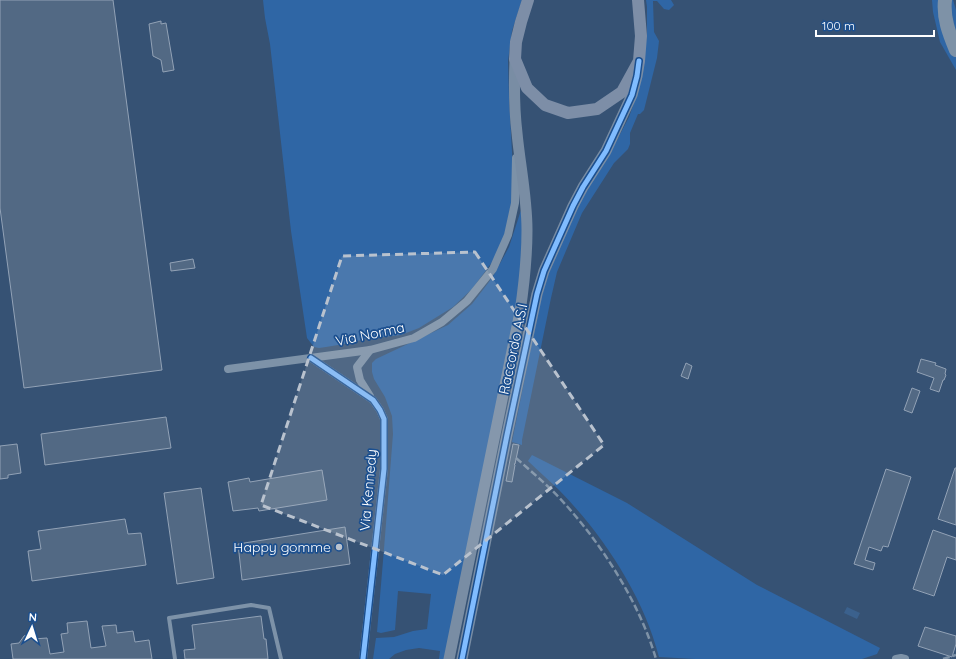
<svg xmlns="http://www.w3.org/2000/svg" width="956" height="659" viewBox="0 0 956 659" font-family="Quicksand,sans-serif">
	<rect width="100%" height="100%" fill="#365274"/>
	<!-- green -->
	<g fill="#2f66a5">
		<path d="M263 0H522L512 31 508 61 509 97 514 189 505 234 493 261 472 289 453 307 419 328 401 335 365 339 350 343 326 347 319 348 314 347 307 338 291 231 270 44 265 18Z"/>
		<path d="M646 0H671L674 5 669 10 664 9 657 1H653L654 32 659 41 657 58 644 110 640 114H638L630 133V144L628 149 614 163 582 213 557 272 551 298 522 440V445L512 442 541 297 549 271 571 217 617 140 629 117 636 97 647 36V7Z"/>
		<path d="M932 0H942L956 55V70L940 42 933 12Z"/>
		<path d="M950 0H953L956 10V37L950 6Z"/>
		<path d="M522 207 523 235 518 305 444 659H439L440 651 419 648 406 650 395 654 389 659H373L376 638 394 637 413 631 427 629 431 594 398 591 395 630 381 633 377 632 384 549 393 434 392 416 385 397 374 379 372 372V363L376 359 448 325 472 304 492 278 509 247Z"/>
		<path d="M532 455 627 503 757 585 880 648 877 654 862 659H695L659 657C643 595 603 535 559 490 549 480 538 471 528 461Z"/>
	</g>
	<!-- water -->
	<path fill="#3b618d" d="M847 607 860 613 857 619 844 613Z"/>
	<!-- building -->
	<g fill="#526984" stroke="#92a2b6">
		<path d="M0 0H113L162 370 24 388 0 208Z"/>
		<path d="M161 21V24L166 23 174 70 163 72 161 60 153 56 149 24Z"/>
		<path d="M193 259 195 268 171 271 170 263Z"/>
		<path d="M921 359 936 363 935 365 946 369 945 374 946 375 944 380H943L939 392 930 389 934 378 917 372Z"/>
		<path d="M686 363 692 366 688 379 681 376Z"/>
		<path d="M912 388 920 391 912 413 904 410Z"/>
		<path d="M166 417 171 448 45 465 41 434Z"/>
		<path d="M17 444 21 473 8 475V478L0 479V446Z"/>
		<path d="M513 444 519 445 515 464H514L515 465 512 482 506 481Z"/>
		<path d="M955 468H956V525L938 519Z"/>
		<path d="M886 469 911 477 888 547 883 546 881 551 869 547 865 560 875 563 873 570 854 564Z"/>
		<path d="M322 470 327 500 259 511 258 508 233 511 228 482 249 478 250 482Z"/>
		<path d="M201 488 214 578 177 584 164 493Z"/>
		<path d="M125 519 128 534 141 533 146 565 32 581 28 551 41 549 38 531Z"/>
		<path d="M345 527 350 564 242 580 238 544Z"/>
		<path d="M933 530 956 538V560L947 557 934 596 913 589Z"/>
		<path d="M261 616 264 639H266L268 659H185L184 650 195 649 192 625Z"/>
		<path d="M87 621 91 648 106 646 102 626 116 625 117 633 133 631 135 642 149 640 152 659H13L11 644 19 643 24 636 32 633 33 639 47 638 50 654 64 652 61 634 68 633 67 623Z"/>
		<path d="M925 627 956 636V644L952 657 918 646Z"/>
	</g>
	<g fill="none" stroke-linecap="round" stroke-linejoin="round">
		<!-- lane -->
		<path stroke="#7d92a8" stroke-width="4" d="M175 659 169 618 251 605 269 608 281 659"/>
		<!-- street -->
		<g stroke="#7d92a8" stroke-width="8">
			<path d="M370 350 357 367 360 380 370 396"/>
			<path d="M311 358 373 400 380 410 384 419V469L363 659"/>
			<path d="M228 369 370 350 414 338 442 322 467 301 493 269 508 235 515 203 516 158"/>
			<path d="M896 659 901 658 905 659"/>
		</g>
		<!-- secondary -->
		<g stroke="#798da4" stroke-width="11">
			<path d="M449 659 520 312C524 285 527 258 527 230 527 197 520 165 517 133 514 108 514 84 515 59"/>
			<path d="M462 659 507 435 537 294 544 271 573 206 583 187 606 151 632 95 637 76 639 64"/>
		</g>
		<!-- primary -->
		<path stroke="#7d8ea7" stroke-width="12" d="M528 0 521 22 516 42 515 59 527 88 545 105 568 113 597 109 622 92 639 61 641 36 638 0"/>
		<!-- highway -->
		<path stroke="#7e92a7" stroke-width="14" d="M945 0C943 18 949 33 956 50"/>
		<!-- rail -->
		<g stroke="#7e92a7" stroke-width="2.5" stroke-dasharray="7 3" stroke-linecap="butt">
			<path d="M516 458C533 473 550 487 565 504 603 546 640 604 656 659"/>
			<path d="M943 659 956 655"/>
		</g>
		<defs>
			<g id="cycleway">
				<path d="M311 358 373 400 380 410 384 419V469L363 659"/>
				<path d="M462 659 507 435 537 294 544 271 573 206 583 187 606 151 632 95 637 76 639 61"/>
			</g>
		</defs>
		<!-- cycleway casing -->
		<use href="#cycleway" stroke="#1b4f8f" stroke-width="8"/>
		<!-- cycleway -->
		<use href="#cycleway" stroke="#80bcff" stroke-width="5"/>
	</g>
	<!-- marked area -->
	<path fill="#b9c2ce" fill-opacity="0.2" stroke="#b9c2ce" stroke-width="3" stroke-dasharray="8 5" stroke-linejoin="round" d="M475 252 604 445 443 575 261 505 342 256Z"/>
	<!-- markers -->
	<circle fill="#b9c2ce" stroke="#1b4f8f" stroke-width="1.5" cx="339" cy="547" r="4"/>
	<g text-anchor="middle" stroke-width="3.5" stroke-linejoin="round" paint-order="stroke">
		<!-- street labels -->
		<g font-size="14" fill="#fff" stroke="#1b4f8f">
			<text transform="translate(370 334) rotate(-12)" y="5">Via Norma</text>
			<text transform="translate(513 349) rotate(-78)" y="5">Raccordo A.S.I</text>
			<text transform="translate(368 490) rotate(-85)" y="5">Via Kennedy</text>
		</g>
		<!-- poi labels -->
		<g font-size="14" fill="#fff" stroke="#1b4f8f" text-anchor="end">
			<text x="331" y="552">Happy gomme</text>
		</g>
	</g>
	<!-- north arrow -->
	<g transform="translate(32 627) rotate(4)" stroke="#1b4f8f" stroke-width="3" paint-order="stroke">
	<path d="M0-3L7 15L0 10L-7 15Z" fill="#ffffff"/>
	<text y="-6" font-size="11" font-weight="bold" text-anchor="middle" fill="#ffffff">N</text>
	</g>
	<!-- scale -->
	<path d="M816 30v6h118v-6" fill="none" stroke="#ffffff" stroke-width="2"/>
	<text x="822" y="30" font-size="12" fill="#ffffff" stroke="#1b4f8f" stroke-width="3" paint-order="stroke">100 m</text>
</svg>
